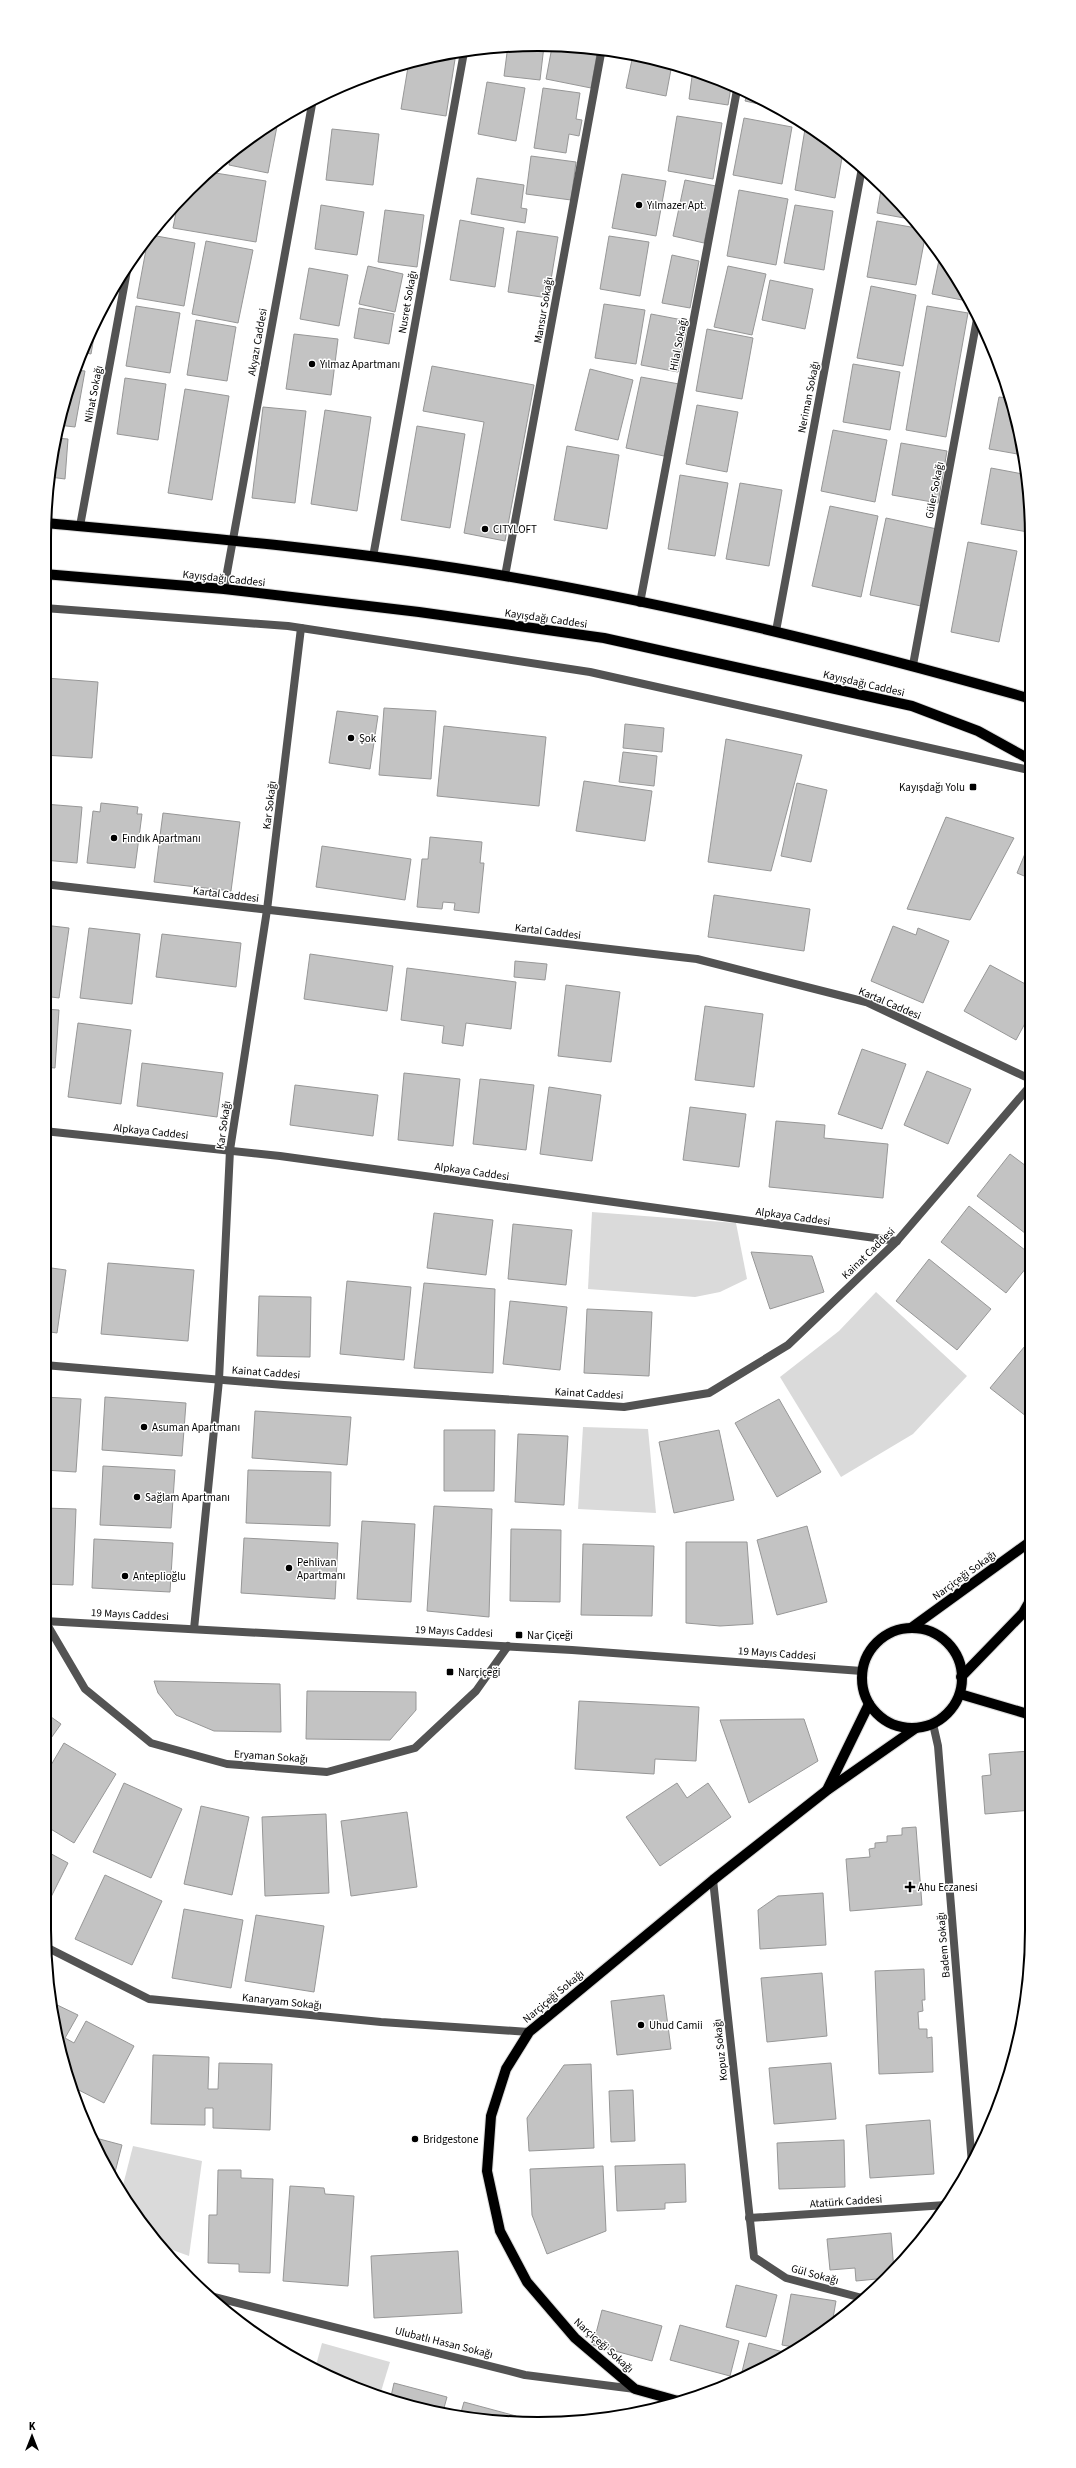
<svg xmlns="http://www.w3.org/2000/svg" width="1076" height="2468" viewBox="0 0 1076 2468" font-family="'Source Sans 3',sans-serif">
	<rect width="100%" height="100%" fill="#fff"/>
	<!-- green -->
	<g fill="#dadada">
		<path d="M592 1212 736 1223 747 1279 720 1292 695 1297 588 1289Z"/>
		<path d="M876 1292 967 1376 913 1434 841 1477 780 1377 839 1331Z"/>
		<path d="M583 1427 648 1429 656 1513 578 1509Z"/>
		<path d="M133 2146 202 2161 189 2256 159 2245 121 2193Z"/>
		<path d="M322 2343 390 2362 379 2398 315 2369Z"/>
	</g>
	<!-- building -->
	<g fill="#c3c3c3" stroke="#979797">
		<path d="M508 45 544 46 540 80 504 76Z"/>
		<path d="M552 47 598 48 591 88 546 79Z"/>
		<path d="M456 53 446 116 401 109 409 61Z"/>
		<path d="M633 55 672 64 666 96 626 88Z"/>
		<path d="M693 69 731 87 728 105 689 99Z"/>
		<path d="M487 82 525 88 516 141 478 134Z"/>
		<path d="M543 88 580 93 576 119 582 120 579 136 569 134 566 153 534 148Z"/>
		<path d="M747 95 768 106 745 101Z"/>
		<path d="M677 116 722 123 713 179 668 171Z"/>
		<path d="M744 118 792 127 782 184 733 175Z"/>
		<path d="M278 121 268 173 229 165 231 152 237 146Z"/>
		<path d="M332 129 379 134 373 185 326 180Z"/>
		<path d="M805 129 818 132 843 152 835 198 795 190Z"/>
		<path d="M531 156 576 162 571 200 526 194Z"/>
		<path d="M209 172 266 181 256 242 173 228 178 202Z"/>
		<path d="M622 174 666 181 656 236 612 228Z"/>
		<path d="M477 178 524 185 521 208 527 209 525 223 471 214Z"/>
		<path d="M685 180 716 186 704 243 673 236Z"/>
		<path d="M882 184 887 189 915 220 877 213Z"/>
		<path d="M739 190 788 199 776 265 727 256Z"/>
		<path d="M321 205 364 212 357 255 315 249Z"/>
		<path d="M795 205 833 211 824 270 784 263Z"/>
		<path d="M385 210 424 215 417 267 378 262Z"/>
		<path d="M460 220 504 228 495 287 450 280Z"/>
		<path d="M877 221 922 229 926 232 916 285 867 277Z"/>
		<path d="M517 231 558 237 548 298 508 292Z"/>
		<path d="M151 235 195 243 184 306 137 298 148 239Z"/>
		<path d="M609 236 649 242 640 296 600 289Z"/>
		<path d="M206 241 253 250 238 323 192 314Z"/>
		<path d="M672 255 699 261 690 308 662 303Z"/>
		<path d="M940 255 967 301 932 294Z"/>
		<path d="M368 266 403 274 395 312 359 304Z"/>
		<path d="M728 266 766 274 752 335 714 327Z"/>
		<path d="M309 268 348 275 339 326 300 319Z"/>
		<path d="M770 280 813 289 805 329 762 320Z"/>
		<path d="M871 286 916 295 903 366 857 358Z"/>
		<path d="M604 304 645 310 636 364 595 358Z"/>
		<path d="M136 306 180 313 170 373 126 366Z"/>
		<path d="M927 306 968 313 946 437 906 430Z"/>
		<path d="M359 308 394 314 389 344 354 338Z"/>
		<path d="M651 314 688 321 678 372 641 365Z"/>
		<path d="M97 320 91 354 82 352Z"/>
		<path d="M196 320 236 327 227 381 187 375Z"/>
		<path d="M707 329 753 338 742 399 696 391Z"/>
		<path d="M294 334 338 339 331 395 286 389Z"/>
		<path d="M853 364 900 372 890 430 843 422Z"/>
		<path d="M432 366 534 385 505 541 464 533 484 422 423 411Z"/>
		<path d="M590 369 633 380 618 440 575 430Z"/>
		<path d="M75 370 85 371 75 427 58 425Z"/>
		<path d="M641 377 679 384 664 456 626 448Z"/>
		<path d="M125 378 166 384 158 440 117 434Z"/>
		<path d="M185 389 229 396 212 500 168 493Z"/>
		<path d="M999 397 1008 398 1023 455 989 449Z"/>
		<path d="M697 405 738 412 727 472 686 464Z"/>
		<path d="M263 407 306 411 295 503 252 498Z"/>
		<path d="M325 410 371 417 357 511 311 504Z"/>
		<path d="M417 426 465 434 450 528 401 520Z"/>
		<path d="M833 430 887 440 875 502 821 491Z"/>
		<path d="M55 438 68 439 65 479 50 477Z"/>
		<path d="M901 443 947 451 938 503 892 495Z"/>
		<path d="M567 446 619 455 607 529 554 520Z"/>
		<path d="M991 468 1028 475V532L981 524Z"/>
		<path d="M680 475 728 483 715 556 668 549Z"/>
		<path d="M740 483 782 490 769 566 726 559Z"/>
		<path d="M830 506 878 516 861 597 812 586Z"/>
		<path d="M886 518 937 529 921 606 870 595Z"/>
		<path d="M968 542 1017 551 999 642 951 632Z"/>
		<path d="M46 678 98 682 92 758 44 755Z"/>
		<path d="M384 708 436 711 431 779 379 775Z"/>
		<path d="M337 711 378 716 370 769 329 763Z"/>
		<path d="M625 724 664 728 662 752 623 748Z"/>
		<path d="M444 726 546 737 539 806 437 796Z"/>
		<path d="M726 739 802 755 771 871 708 862Z"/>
		<path d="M623 752 657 756 654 786 619 782Z"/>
		<path d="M584 781 652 791 645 841 576 831Z"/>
		<path d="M797 783 827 790 811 862 781 856Z"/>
		<path d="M101 803 138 807 137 814H142L135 868 87 863 93 811 100 812Z"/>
		<path d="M44 804 82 807 77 863 44 860Z"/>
		<path d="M163 813 240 822 231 891 154 882Z"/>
		<path d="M946 817 1014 838 970 920 907 909Z"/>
		<path d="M430 837 482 842 480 863H484L479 913 454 910 455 903 443 902 442 909 417 907 422 859H428Z"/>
		<path d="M1029 844V878L1017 873Z"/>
		<path d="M322 846 411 859 405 900 316 887Z"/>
		<path d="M714 895 810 909 804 951 708 937Z"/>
		<path d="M44 925 69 928 59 998 44 996Z"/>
		<path d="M893 926 916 935 918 928 949 941 923 1003 871 981Z"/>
		<path d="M89 928 140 934 132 1004 80 998Z"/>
		<path d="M162 934 241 943 236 987 156 977Z"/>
		<path d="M310 954 393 966 387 1011 304 999Z"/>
		<path d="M515 961 547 964 545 980 514 977Z"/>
		<path d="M990 965 1029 986V1016L1016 1040 964 1011Z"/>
		<path d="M407 968 516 982 511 1029 466 1023 463 1046 442 1043 444 1026 401 1020Z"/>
		<path d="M566 985 620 992 611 1062 558 1056Z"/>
		<path d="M705 1006 763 1014 754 1087 695 1080Z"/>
		<path d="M44 1009 59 1010 55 1068 44 1067Z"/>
		<path d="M78 1023 131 1030 121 1104 68 1097Z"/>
		<path d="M862 1049 906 1064 882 1129 838 1114Z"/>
		<path d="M142 1063 223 1073 217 1117 137 1106Z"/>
		<path d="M927 1071 971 1089 948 1144 904 1125Z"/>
		<path d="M404 1073 460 1079 453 1146 398 1140Z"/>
		<path d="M480 1079 534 1085 526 1150 473 1144Z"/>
		<path d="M295 1085 378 1095 373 1136 290 1125Z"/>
		<path d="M549 1087 601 1095 592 1161 540 1154Z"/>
		<path d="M690 1107 746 1114 739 1167 683 1160Z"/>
		<path d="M776 1121 825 1125 824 1138 888 1144 883 1198 769 1187Z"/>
		<path d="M1010 1154 1030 1169V1237L977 1196Z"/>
		<path d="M969 1206 1030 1254V1263L1006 1293 941 1242Z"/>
		<path d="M434 1213 493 1220 486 1275 427 1268Z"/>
		<path d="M513 1224 572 1230 566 1285 508 1279Z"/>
		<path d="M751 1252 812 1256 824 1292 770 1309Z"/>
		<path d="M929 1259 991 1309 957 1350 896 1301Z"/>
		<path d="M108 1263 194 1270 188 1341 101 1334Z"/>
		<path d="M44 1267 66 1270 57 1333 44 1331Z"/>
		<path d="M347 1281 411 1287 404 1360 340 1354Z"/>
		<path d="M424 1283 495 1289 493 1373 414 1368Z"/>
		<path d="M259 1296 311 1297 310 1357 257 1356Z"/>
		<path d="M510 1301 567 1307 560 1370 503 1364Z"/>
		<path d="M587 1309 652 1312 649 1376 584 1373Z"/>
		<path d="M1030 1340 1031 1420 990 1388Z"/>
		<path d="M44 1397 81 1399 76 1472 44 1470Z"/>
		<path d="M105 1397 186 1403 182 1456 102 1450Z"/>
		<path d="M779 1399 821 1472 777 1497 735 1423Z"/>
		<path d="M255 1411 351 1417 347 1465 252 1458Z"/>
		<path d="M444 1430H495L494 1491H444Z"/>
		<path d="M719 1430 734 1500 674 1513 659 1442Z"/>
		<path d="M518 1434 568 1436 564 1505 515 1502Z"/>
		<path d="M103 1466 175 1470 171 1528 100 1525Z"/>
		<path d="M248 1470 331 1472 330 1526 246 1523Z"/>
		<path d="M434 1506 492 1509 489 1617 427 1611Z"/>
		<path d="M44 1508 76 1509 73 1585 44 1584Z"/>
		<path d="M362 1521 415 1524 411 1602 357 1599Z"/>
		<path d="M807 1526 827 1602 777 1615 757 1540Z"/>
		<path d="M511 1529 561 1530 560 1602 510 1601Z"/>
		<path d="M244 1538 338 1543 335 1599 241 1593Z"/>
		<path d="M94 1539 173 1543 170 1592 92 1588Z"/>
		<path d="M686 1542H747L753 1624 720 1626 686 1623Z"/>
		<path d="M583 1544 654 1546 652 1616 581 1615Z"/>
		<path d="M154 1681 280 1684 281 1732 214 1731 176 1715 158 1693Z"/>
		<path d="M307 1691 416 1692V1710L390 1740 306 1739Z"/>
		<path d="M579 1701 699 1707 696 1761 655 1759 654 1774 575 1769Z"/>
		<path d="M44 1712 61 1724 44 1748Z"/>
		<path d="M804 1719 818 1761 749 1803 720 1720Z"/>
		<path d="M64 1743 116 1774 74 1843 44 1825V1777Z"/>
		<path d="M1030 1751 1032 1810 985 1814 982 1776 991 1775 989 1754Z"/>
		<path d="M124 1783 182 1809 151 1878 93 1852Z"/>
		<path d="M677 1783 687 1798 708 1783 731 1817 660 1866 626 1817Z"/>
		<path d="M201 1806 249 1817 232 1895 184 1884Z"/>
		<path d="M407 1812 417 1887 351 1896 341 1821Z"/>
		<path d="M326 1814 329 1893 265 1896 262 1817Z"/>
		<path d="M916 1827 922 1905 850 1911 846 1859 870 1857 869 1849 875 1848V1843L887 1842V1836L902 1835V1828Z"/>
		<path d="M44 1850 68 1863 44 1911Z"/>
		<path d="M105 1875 162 1901 132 1965 75 1939Z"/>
		<path d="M823 1893 826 1945 760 1949 758 1910 778 1896Z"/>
		<path d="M184 1909 243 1920 231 1988 172 1978Z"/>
		<path d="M256 1915 324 1926 314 1992 245 1981Z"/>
		<path d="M924 1969 925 2000H922L923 2011 918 2012 919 2029H927V2038L932 2037 933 2072 879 2074 875 1971Z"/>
		<path d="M822 1973 827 2036 767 2042 761 1978Z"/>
		<path d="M664 1995 671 2049 617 2055 611 2001Z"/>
		<path d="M51 2002 78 2015 65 2038 74 2043 86 2021 134 2046 104 2103 69 2085 65 2069 68 2063 62 2059 53 2026Z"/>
		<path d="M153 2055 209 2057 208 2089H218L219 2063 272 2064 270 2130 213 2128V2108H205V2125L151 2124Z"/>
		<path d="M831 2063 836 2119 774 2124 769 2068Z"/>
		<path d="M591 2064 594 2148 529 2151 527 2118 564 2065Z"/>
		<path d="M633 2090 635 2141 611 2142 609 2091Z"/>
		<path d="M930 2120 934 2174 870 2178 866 2125Z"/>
		<path d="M92 2137 122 2145 113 2180 110 2177Z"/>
		<path d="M844 2140 845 2187 779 2189 777 2143Z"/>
		<path d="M685 2164 686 2202 665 2203V2209L617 2211 615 2166Z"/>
		<path d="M603 2166 606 2231 547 2254 532 2215 530 2169Z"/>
		<path d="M218 2170H241V2178L273 2179 270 2273 239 2272V2264L208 2263 209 2215H217Z"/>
		<path d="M290 2186 324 2188 325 2194 354 2196 348 2286 283 2281Z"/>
		<path d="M891 2233 894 2271 887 2278 856 2281 855 2268 830 2270 827 2239Z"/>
		<path d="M458 2251 462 2313 374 2318 371 2256Z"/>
		<path d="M736 2285 777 2295 766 2337 726 2327Z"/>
		<path d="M791 2294 836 2301 832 2324 799 2348 782 2345Z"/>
		<path d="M846 2308 852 2309 844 2315Z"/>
		<path d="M602 2310 662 2326 652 2361 593 2345Z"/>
		<path d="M680 2325 739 2341 730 2376 670 2360Z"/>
		<path d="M749 2343 791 2354 746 2377 741 2376Z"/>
		<path d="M287 2355 305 2360 304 2364 291 2358Z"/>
		<path d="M394 2383 447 2397 442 2415 390 2401Z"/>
		<path d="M464 2402 516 2416 515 2422 460 2416Z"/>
	</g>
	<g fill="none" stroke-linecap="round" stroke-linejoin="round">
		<defs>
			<g id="primary">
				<path d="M45 523C199 537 353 550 505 576 682 606 856 649 1028 698"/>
				<path d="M44 574 224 589 419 612 604 638 912 706 978 731 1029 759"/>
				<path d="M911 1628 1031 1541"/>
				<circle cx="912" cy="1678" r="50"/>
				<path d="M961 1677 1023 1613 1031 1599"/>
				<path d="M960 1694 1031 1715"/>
				<path d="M827 1790 869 1704"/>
				<path d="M678 2401 635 2389 575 2338 527 2282 500 2231 487 2171 491 2116 506 2069 529 2032 713 1880 826 1791 916 1728"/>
			</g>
		</defs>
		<!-- primary casing -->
		<use href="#primary" stroke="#dbdbdb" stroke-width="12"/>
		<!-- minor -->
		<g stroke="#535353" stroke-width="8">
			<path d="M80 526 128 265"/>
			<path d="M373 557 464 52"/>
			<path d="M505 576 602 48"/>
			<path d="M640 603 737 90"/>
			<path d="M44 608 288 626 590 672 1029 770"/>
			<path d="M776 631 862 168"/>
			<path d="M913 665 977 319"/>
			<path d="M44 884 697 959 866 1002 1030 1079"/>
			<path d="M44 1131 280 1156 897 1241"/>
			<path d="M44 1365 284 1385 624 1407 709 1393 788 1345 897 1241 1030 1086"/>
			<path d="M45 1621 85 1689 151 1743 227 1764 327 1772 415 1748 476 1691 508 1646"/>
			<path d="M194 1629 219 1380 230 1150 267 910 301 628"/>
			<path d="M933 1724 938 1746 972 2164"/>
			<path d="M713 1880 754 2257 786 2278 866 2299"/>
			<path d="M46 1947 149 1999 381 2022 529 2032"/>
			<path d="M749 2218 946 2205"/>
			<path d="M206 2295 525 2375 635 2389"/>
		</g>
		<!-- tertiary -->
		<g stroke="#535353" stroke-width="8">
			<path d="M224 589 313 99"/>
			<path d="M44 1621 572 1650 862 1671"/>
		</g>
		<!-- primary -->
		<use href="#primary" stroke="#000" stroke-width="10"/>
	</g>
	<!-- markers -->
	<g fill="#000" stroke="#fff" stroke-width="1.5">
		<circle cx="639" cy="205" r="4"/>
		<circle cx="312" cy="364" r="4"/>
		<circle cx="485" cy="529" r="4"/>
		<circle cx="351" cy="738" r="4"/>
		<rect x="969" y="783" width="8" height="8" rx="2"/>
		<circle cx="114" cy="838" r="4"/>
		<circle cx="144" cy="1427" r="4"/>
		<circle cx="137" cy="1497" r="4"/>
		<circle cx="289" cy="1568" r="4"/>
		<circle cx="125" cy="1576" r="4"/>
		<rect x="515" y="1631" width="8" height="8" rx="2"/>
		<rect x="446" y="1668" width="8" height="8" rx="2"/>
		<path d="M908 1881h4v4h4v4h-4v4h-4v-4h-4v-4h4z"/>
		<circle cx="641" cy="2025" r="4"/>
		<circle cx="415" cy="2139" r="4"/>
	</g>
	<g text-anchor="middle" stroke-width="3" stroke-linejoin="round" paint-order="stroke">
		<!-- poi labels -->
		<g font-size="11" fill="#000" stroke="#fff" text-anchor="start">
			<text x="647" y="209">Yılmazer Apt.</text>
			<text x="320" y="368">Yılmaz Apartmanı</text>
			<text x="493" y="533">CITYLOFT</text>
			<text x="359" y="742">Şok</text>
			<text x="965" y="791" text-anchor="end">Kayışdağı Yolu</text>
			<text x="122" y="842">Fındık Apartmanı</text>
			<text x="152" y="1431">Asuman Apartmanı</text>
			<text x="145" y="1501">Sağlam Apartmanı</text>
			<text x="297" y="1566">Pehlivan<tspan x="297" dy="13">Apartmanı</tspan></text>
			<text x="133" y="1580">Anteplioğlu</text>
			<text x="527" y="1639">Nar Çiçeği</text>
			<text x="458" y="1676">Narçiçeği</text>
			<text x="918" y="1891">Ahu Eczanesi</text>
			<text x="649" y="2029">Uhud Camii</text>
			<text x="423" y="2143">Bridgestone</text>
		</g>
		<!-- street labels -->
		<g font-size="11" fill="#000" stroke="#fff">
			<text transform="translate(407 302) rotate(-80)" y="4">Nusret Sokağı</text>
			<text transform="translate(543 310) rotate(-80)" y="4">Mansur Sokağı</text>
			<text transform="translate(257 342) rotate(-80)" y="4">Akyazı Caddesi</text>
			<text transform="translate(678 344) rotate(-79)" y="4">Hilal Sokağı</text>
			<text transform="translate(93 394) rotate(-79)" y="4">Nihat Sokağı</text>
			<text transform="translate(808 397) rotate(-79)" y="4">Neriman Sokağı</text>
			<text transform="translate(934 490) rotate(-79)" y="4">Güler Sokağı</text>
			<text transform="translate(224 578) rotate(6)" y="4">Kayışdağı Caddesi</text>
			<text transform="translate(546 618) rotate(8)" y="4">Kayışdağı Caddesi</text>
			<text transform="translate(864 683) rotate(13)" y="4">Kayışdağı Caddesi</text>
			<text transform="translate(269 805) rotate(-83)" y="4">Kar Sokağı</text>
			<text transform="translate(226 894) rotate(7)" y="4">Kartal Caddesi</text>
			<text transform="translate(548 931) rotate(7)" y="4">Kartal Caddesi</text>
			<text transform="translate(890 1003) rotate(23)" y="4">Kartal Caddesi</text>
			<text transform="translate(223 1125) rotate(-82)" y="4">Kar Sokağı</text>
			<text transform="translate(151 1131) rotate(6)" y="4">Alpkaya Caddesi</text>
			<text transform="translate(472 1171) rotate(8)" y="4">Alpkaya Caddesi</text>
			<text transform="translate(793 1216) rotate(8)" y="4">Alpkaya Caddesi</text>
			<text transform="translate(868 1253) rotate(-44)" y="4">Kainat Caddesi</text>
			<text transform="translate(266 1372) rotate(4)" y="4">Kainat Caddesi</text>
			<text transform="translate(589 1393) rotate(3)" y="4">Kainat Caddesi</text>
			<text transform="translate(964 1575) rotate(-36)" y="4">Narçiçeği Sokağı</text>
			<text transform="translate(130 1614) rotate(3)" y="4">19 Mayıs Caddesi</text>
			<text transform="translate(454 1631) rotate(3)" y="4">19 Mayıs Caddesi</text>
			<text transform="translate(777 1653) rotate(4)" y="4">19 Mayıs Caddesi</text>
			<text transform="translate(271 1756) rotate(4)" y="4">Eryaman Sokağı</text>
			<text transform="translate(943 1945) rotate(-95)" y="4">Badem Sokağı</text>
			<text transform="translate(553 1996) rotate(-40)" y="4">Narçiçeği Sokağı</text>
			<text transform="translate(282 2001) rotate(6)" y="4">Kanaryam Sokağı</text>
			<text transform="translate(720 2050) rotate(-96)" y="4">Kopuz Sokağı</text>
			<text transform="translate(846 2201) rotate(-4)" y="4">Atatürk Caddesi</text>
			<text transform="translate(815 2274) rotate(15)" y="4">Gül Sokağı</text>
			<text transform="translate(444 2342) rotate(14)" y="4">Ulubatlı Hasan Sokağı</text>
			<text transform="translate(604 2345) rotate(42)" y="4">Narçiçeği Sokağı</text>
		</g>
	</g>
	<!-- crop -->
	<path d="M0 0H1076V2468H0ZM538 51H538A487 487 0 0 1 1025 538V1930A487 487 0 0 1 538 2417H538A487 487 0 0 1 51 1930V538A487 487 0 0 1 538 51Z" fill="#fff" fill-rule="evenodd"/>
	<path fill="none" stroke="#000" stroke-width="2" d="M538 51H538A487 487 0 0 1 1025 538V1930A487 487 0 0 1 538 2417H538A487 487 0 0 1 51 1930V538A487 487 0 0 1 538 51Z"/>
	<!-- north arrow -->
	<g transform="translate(32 2436)" stroke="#ffffff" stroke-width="3" paint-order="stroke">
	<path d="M0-3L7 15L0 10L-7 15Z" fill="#000000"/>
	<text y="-6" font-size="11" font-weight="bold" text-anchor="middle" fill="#000000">K</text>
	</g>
</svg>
